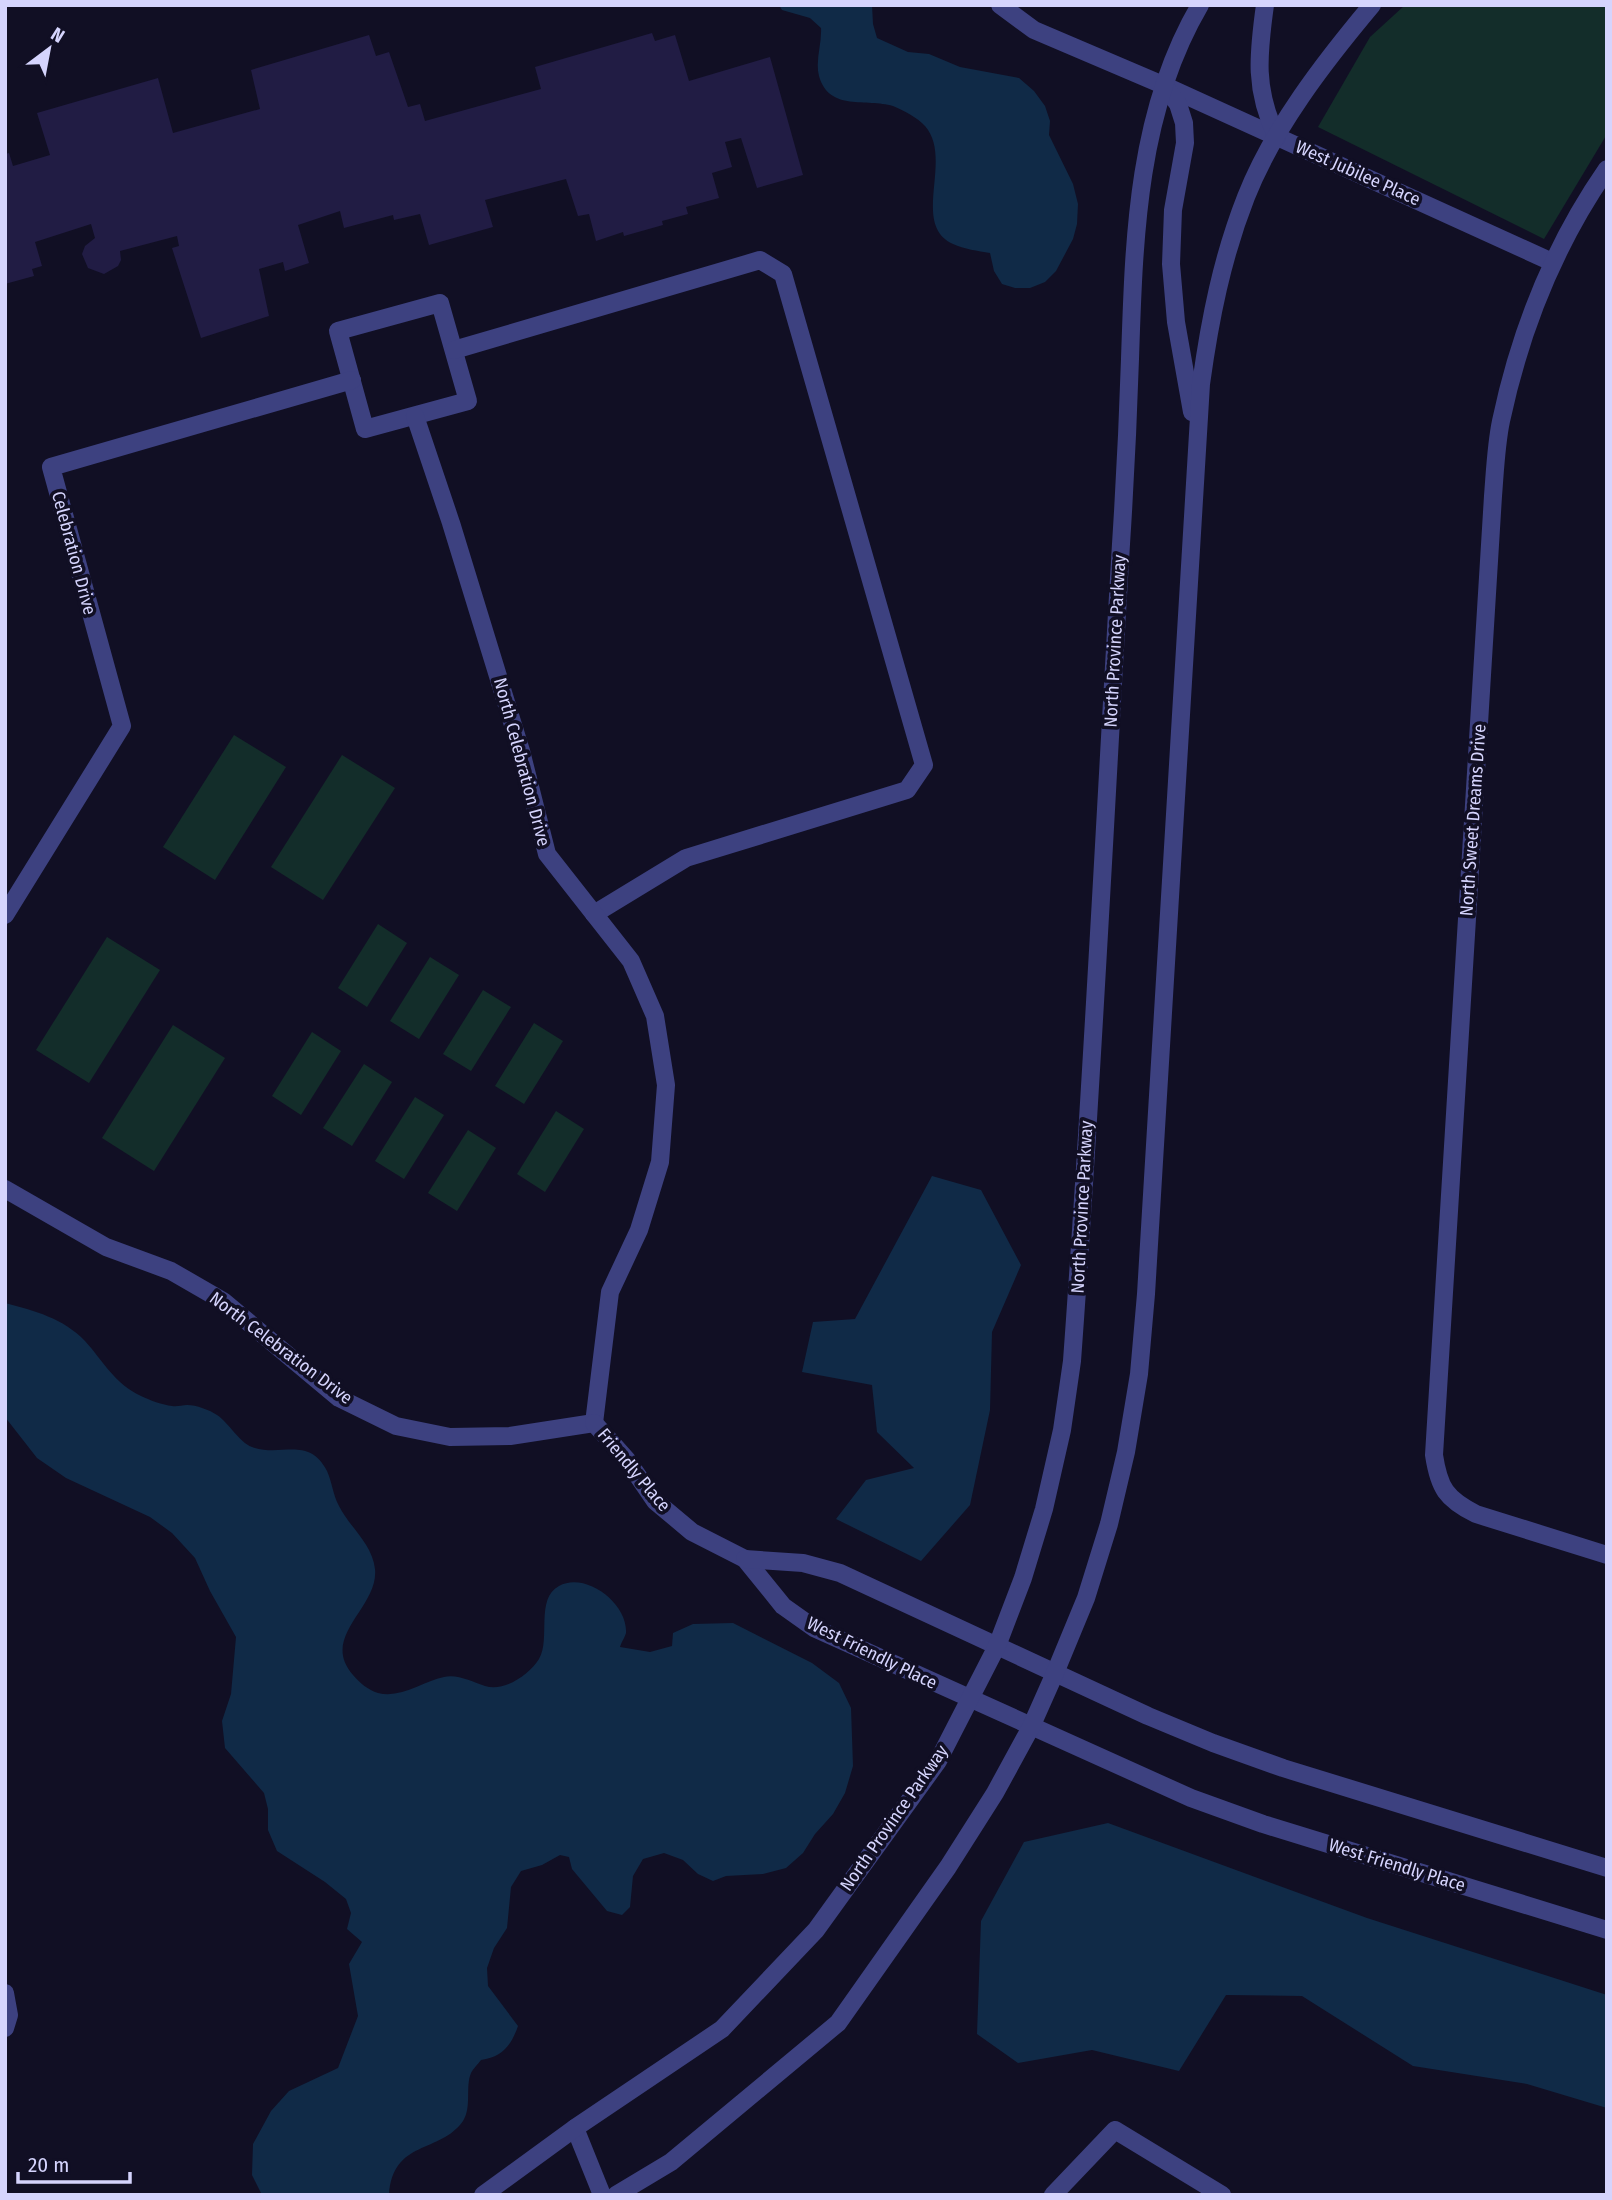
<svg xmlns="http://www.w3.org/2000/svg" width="1612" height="2200" viewBox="0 0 1612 2200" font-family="'Fira Sans Condensed',sans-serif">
	<rect width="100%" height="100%" fill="#110f24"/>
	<!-- green -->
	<g fill="#132d2a">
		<path d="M1405 5H1607V134L1544 239 1318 127 1370 37Z"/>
		<path d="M234 735 286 767 215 880 163 847Z"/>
		<path d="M342 755 395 788 323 900 271 867Z"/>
		<path d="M378 924 407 943 367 1007 338 988Z"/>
		<path d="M107 937 160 970 89 1083 36 1050Z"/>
		<path d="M430 957 459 975 419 1039 390 1021Z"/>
		<path d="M483 990 511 1007 471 1071 443 1054Z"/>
		<path d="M534 1023 563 1041 524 1104 495 1086Z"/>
		<path d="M173 1025 225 1058 154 1171 102 1138Z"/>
		<path d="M312 1032 341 1051 301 1115 272 1096Z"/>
		<path d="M364 1064 392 1082 352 1146 323 1128Z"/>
		<path d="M415 1097 444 1115 404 1179 375 1161Z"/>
		<path d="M556 1111 584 1129 545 1192 517 1174Z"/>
		<path d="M468 1130 496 1148 457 1211 428 1193Z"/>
	</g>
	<!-- water -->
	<g fill="#102a47">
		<path d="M779 5H872L873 24 877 38 908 52 929 54 960 67 1019 78 1034 91 1045 106 1050 121 1049 135 1073 184 1078 204 1077 224 1073 239 1056 271 1045 282 1030 288H1015L1002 284 994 271 990 253C978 251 964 249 953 244 910 224 954 159 925 126 918 118 903 110 893 106 867 98 829 112 819 76 815 60 822 44 821 28L810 18 782 10Z"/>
		<path d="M932 1176 981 1190 1021 1265 992 1332 990 1410 970 1505 921 1561 836 1519 866 1480 914 1468 877 1432 872 1385 802 1372 813 1322 855 1319Z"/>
		<path d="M5 1303C35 1311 63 1318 85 1341 104 1362 114 1383 141 1396 149 1400 163 1405 172 1406 177 1407 182 1405 187 1405 196 1405 210 1410 217 1415 229 1423 239 1442 252 1447 281 1458 308 1435 327 1471 332 1482 333 1495 339 1506 350 1528 372 1543 375 1569 379 1608 319 1636 353 1675 360 1683 368 1690 378 1693 401 1699 423 1681 444 1677 458 1674 472 1682 485 1686 504 1692 529 1675 539 1659 551 1639 535 1599 559 1586 585 1571 628 1603 626 1633 625 1637 621 1643 620 1647L650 1652 672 1646 673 1633 693 1624 733 1623 812 1663 839 1683 851 1708 853 1766 845 1793 833 1814 815 1834 803 1853 786 1868 763 1874 726 1876 713 1881 698 1874 683 1860 664 1853 643 1859 633 1876 630 1907 622 1915 607 1911 572 1869 569 1857 560 1855 542 1865 521 1871 511 1887 507 1928 494 1948 487 1968 488 1986 518 2026C511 2046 502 2057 481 2060 478 2064 473 2069 471 2073 465 2087 472 2107 463 2121 440 2154 393 2139 389 2195H262L252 2175 253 2144 271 2111 289 2091 338 2068 358 2016 349 1964 362 1942 347 1929 351 1913 346 1899 325 1882 277 1851 268 1830V1809L264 1793 225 1748 222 1721 231 1694 236 1637 210 1591 195 1558 172 1533 150 1517 66 1478 37 1458 5 1417Z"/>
		<path d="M1108 1823 1367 1918 1607 1995V2108L1527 2084 1413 2066 1302 1996 1226 1995 1179 2071 1092 2050 1018 2063 977 2034 981 1921 1024 1842Z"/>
	</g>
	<!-- building -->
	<path fill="#211c44" d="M652 33 655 41 675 35 689 81 770 57 803 175 757 188 741 138 725 142 732 167 712 173 719 198 686 207 688 214 662 221 663 225 624 236 623 232 596 241 589 214 578 216 566 179 485 200 493 227 429 245 420 214 394 220 393 215 344 228 340 211 298 225 309 263 285 271 283 262 259 269 269 316 201 338 172 248 179 246 177 236 120 251 121 260 118 266 104 274 88 268 82 254 85 246 95 238 91 224 35 242 42 266 32 269 34 276 5 284V154L9 153 13 166 50 155 37 113 158 78 173 133 260 109 251 70 369 35 376 56 389 52 408 107 420 104 425 121 541 89 535 67Z"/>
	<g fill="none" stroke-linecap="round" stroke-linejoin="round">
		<!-- minor -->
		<g stroke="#3d4180" stroke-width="18">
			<path d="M1000 5 1034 30 1163 85 1552 262"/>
			<path d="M1265 5C1258 55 1254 90 1277 137"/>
			<path d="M1165 87 1178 104 1184 123 1185 143 1173 210 1171 264 1176 322 1192 412"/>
			<path d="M1607 169C1555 244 1520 331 1501 421 1496 445 1495 471 1493 496L1434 1455C1439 1488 1446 1499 1476 1514L1607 1555"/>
			<path d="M440 303 468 401 365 429 338 331Z"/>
			<path d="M454 350 760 260 783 274 924 765 907 790 686 858 594 914"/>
			<path d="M415 416 451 523 521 751 547 854 631 961 655 1016 666 1085 660 1162 639 1230 610 1292 594 1423"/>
			<path d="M5 915 122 726 51 467 352 380"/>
			<path d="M5 1189 106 1247 171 1271 223 1301 339 1398 396 1426 450 1437 510 1436 594 1423"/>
			<path d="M594 1423 627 1460 655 1501 692 1532 745 1559 783 1606 814 1628 1191 1798 1263 1824 1607 1930"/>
			<path d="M745 1559 803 1563 840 1573 1148 1716 1213 1743 1283 1768 1607 1868"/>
			<path d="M5 1993 9 2015 5 2028"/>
			<path d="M575 2128 602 2195"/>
			<path d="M483 2195 575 2128 722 2029 816 1930 938 1761 997 1646 1023 1578 1044 1509 1062 1430 1072 1361C1092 1089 1105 816 1121 544 1125 482 1128 421 1130 359 1134 238 1137 112 1200 5"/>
			<path d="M616 2195 671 2162 838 2023 948 1867 995 1793 1031 1727 1055 1673 1086 1598 1109 1524 1126 1452 1139 1374 1146 1294 1201 384C1210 319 1222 258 1246 197 1273 128 1325 61 1372 5"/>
			<path d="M1053 2195 1115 2130 1222 2195"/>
		</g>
	</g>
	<g text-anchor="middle" stroke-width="7" stroke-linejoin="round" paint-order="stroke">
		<!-- street labels -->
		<g font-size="18" fill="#d5d4fd" stroke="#110f24">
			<text transform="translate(1358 173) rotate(24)" y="6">West Jubilee Place</text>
			<text transform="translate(74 553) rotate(75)" y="6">Celebration Drive</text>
			<text transform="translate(1115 641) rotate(-87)" y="6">North Province Parkway</text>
			<text transform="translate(522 762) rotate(75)" y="6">North Celebration Drive</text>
			<text transform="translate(1473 820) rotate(-86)" y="6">North Sweet Dreams Drive</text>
			<text transform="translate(1082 1207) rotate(-87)" y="6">North Province Parkway</text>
			<text transform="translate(281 1348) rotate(37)" y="6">North Celebration Drive</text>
			<text transform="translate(634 1470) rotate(50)" y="6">Friendly Place</text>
			<text transform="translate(872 1653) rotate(26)" y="6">West Friendly Place</text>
			<text transform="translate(894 1818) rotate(-55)" y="6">North Province Parkway</text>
			<text transform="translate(1397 1865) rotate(17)" y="6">West Friendly Place</text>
		</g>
	</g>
	<!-- border -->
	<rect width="1612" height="2200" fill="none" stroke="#d5d4fd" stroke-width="14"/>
	<!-- north arrow -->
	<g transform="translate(49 49) rotate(32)" stroke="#110f24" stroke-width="5" paint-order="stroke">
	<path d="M0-5L12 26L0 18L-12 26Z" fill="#d5d4fd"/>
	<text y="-10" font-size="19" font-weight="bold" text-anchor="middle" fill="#d5d4fd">N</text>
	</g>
	<!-- scale -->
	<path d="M18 2172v10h112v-10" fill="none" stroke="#d5d4fd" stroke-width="3.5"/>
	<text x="28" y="2172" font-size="21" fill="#d5d4fd" stroke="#110f24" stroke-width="5" paint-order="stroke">20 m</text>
</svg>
